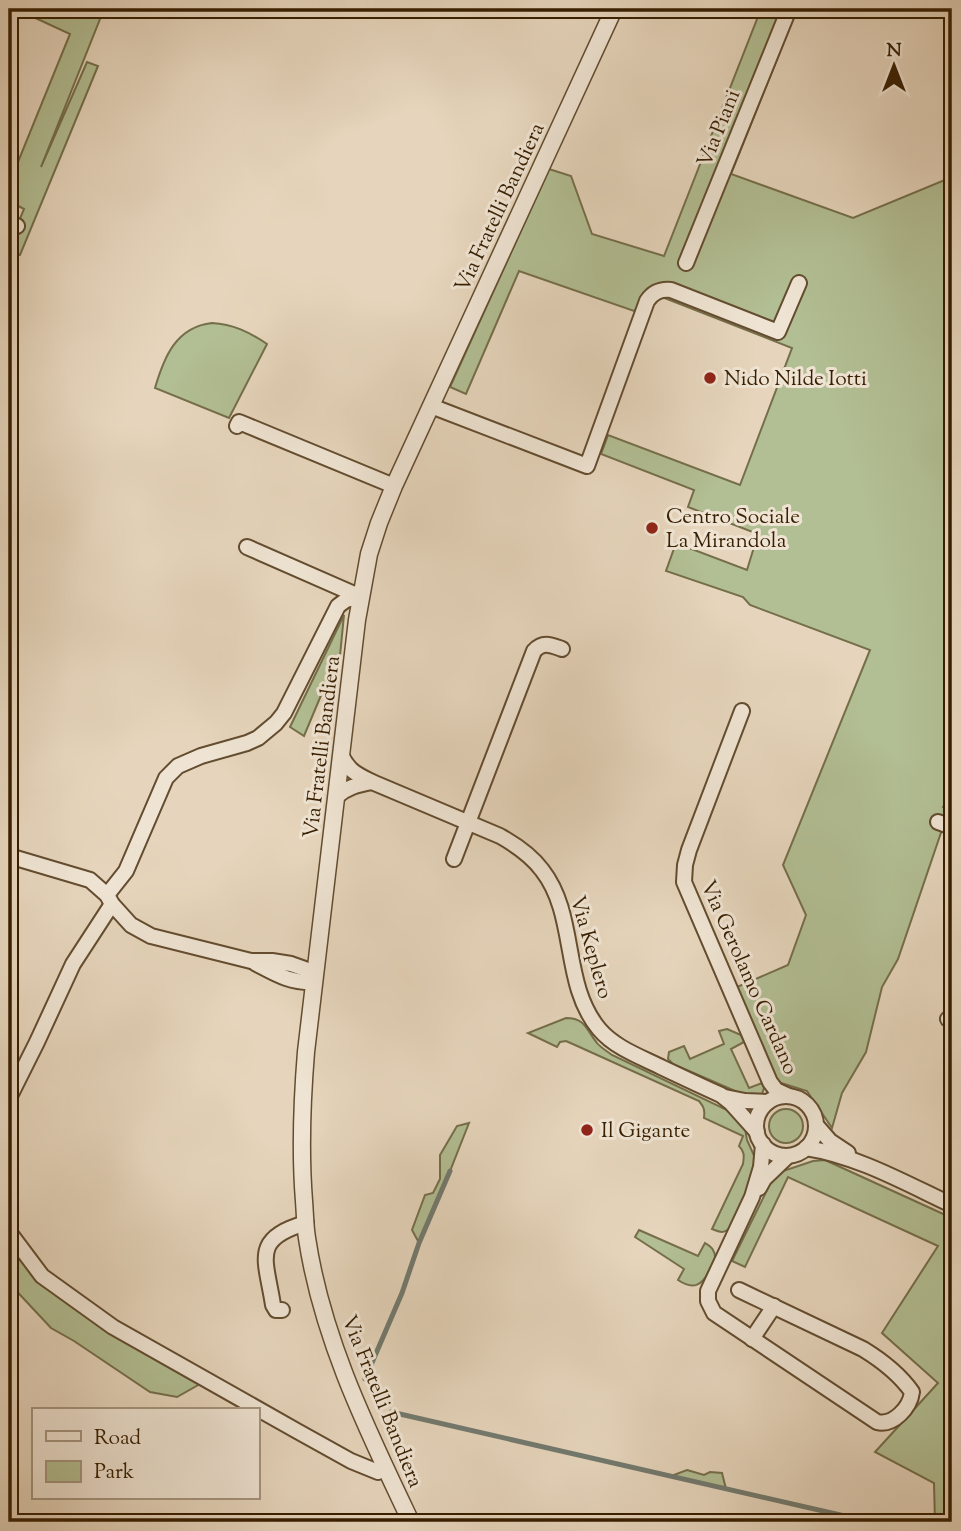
<svg xmlns="http://www.w3.org/2000/svg" width="961" height="1531" viewBox="0 0 961 1531" font-family="'Sorts Mill Goudy',serif">
	<rect width="100%" height="100%" fill="#e6d5bc"/>
	<filter id="stains"><feTurbulence type="fractalNoise" baseFrequency=".00286" numOctaves="4"/><feColorMatrix values="0 0 0 0 .2 0 0 0 0 .09 0 0 0 0 .02 0 0 0 .5 -.17"/></filter>
	<radialGradient id="worn" r=".72"><stop offset=".6" stop-color="#630" stop-opacity="0"/><stop offset="1" stop-color="#630" stop-opacity=".3"/></radialGradient>
	<!-- green -->
	<g fill="#b2be93" stroke="#746e4a" stroke-width="2">
		<path d="M16 9H104L41 167 87 62 98 66 20 255 9 252V223L17 226 24 209 9 201V184L70 34Z"/>
		<path d="M761 9H797L731 174 853 218 952 177V796L943 807 948 812 898 959 882 987 866 1052 842 1093 832 1128 807 1091 778 1082 737 987 788 965 806 915 783 865 870 650 750 605 743 597 666 571 676 543 747 570 758 534 688 507 694 490 601 454 608 435 740 485 792 348 662 297 634 311 519 271 466 394 450 387 549 169 571 176 592 234 664 256Z"/>
		<path d="M212 323C233 324 249 332 267 344L229 418 155 388C164 357 176 327 212 323Z"/>
		<path d="M344 615 336 696 322 693 304 736 290 727Z"/>
		<path d="M566 1018C586 1018 586 1030 597 1043 601 1048 607 1051 612 1055L725 1109 738 1118 745 1128 747 1140 756 1160 757 1172 730 1228C723 1234 720 1232 712 1229L743 1164C744 1156 745 1152 739 1146L743 1136 704 1118C705 1110 704 1107 699 1101L575 1045 566 1041 560 1042 557 1047 528 1033Z"/>
		<path d="M727 1029 741 1035 744 1042 731 1049 749 1088 762 1083 764 1088 762 1094 757 1097 742 1094 673 1064 668 1059 669 1052 684 1046 690 1059 724 1044 719 1031Z"/>
		<circle cx="786" cy="1126" r="17"/>
		<path d="M469 1123 450 1171 419 1243 412 1230 425 1195 433 1193 440 1179V1155L457 1126Z"/>
		<path d="M825 1160 952 1218V1522H935L934 1483 875 1452 938 1383 882 1333 938 1246 788 1177 745 1267 732 1261 772 1180 780 1172 813 1161Z"/>
		<path d="M639 1230 698 1256 705 1243C708 1245 712 1247 713 1250 718 1258 713 1265 709 1271 702 1286 693 1290 678 1280L684 1269 635 1237Z"/>
		<path d="M9 1232 42 1276 207 1380 177 1397 150 1392 74 1341 51 1328 9 1283Z"/>
		<path d="M687 1470 704 1475 710 1472 722 1473 726 1489 671 1476Z"/>
	</g>
	<g fill="none" stroke-linecap="round" stroke-linejoin="round">
		<!-- stream -->
		<g stroke="#727a6f" stroke-width="5">
			<path d="M365 1379 402 1293 419 1243 450 1171"/>
			<path d="M391 1412 871 1522"/>
		</g>
		<defs>
			<g id="minor">
				<path d="M9 223 17 226"/>
				<path d="M686 263 789 9"/>
				<path d="M431 406 587 466 647 301C653 292 660 289 671 290L778 332 799 283"/>
				<path d="M237 426 239 422 394 486"/>
				<path d="M247 547 361 597"/>
				<path d="M742 711 689 850 685 865 684 882 770 1082 776 1090 789 1096"/>
				<path d="M341 755C349 771 356 774 372 782L500 836C516 845 531 855 542 870 578 916 561 983 599 1029 615 1048 641 1057 663 1068 682 1077 701 1086 721 1095L731 1103 757 1132"/>
				<path d="M336 797C347 787 357 785 372 782"/>
				<path d="M938 822 952 827"/>
				<path d="M9 856 90 880 107 895 112 904 131 925 151 936 251 961H272L291 964 305 969 314 982"/>
				<path d="M454 859 534 651C543 641 551 645 562 649"/>
				<path d="M107 895 126 871 166 778 178 766 201 756 247 743 258 738 276 723 284 713 338 606 346 600 361 597"/>
				<path d="M255 963C276 974 290 983 314 982"/>
				<path d="M948 1019 952 1021"/>
				<circle cx="786" cy="1126" r="30"/>
				<path d="M725 1097 745 1101 768 1102"/>
				<path d="M9 1098 37 1042 73 964 112 904"/>
				<path d="M817 1126 830 1141 848 1153"/>
				<path d="M806 1148C858 1156 905 1183 952 1205"/>
				<path d="M759 1188 764 1179 788 1156"/>
				<path d="M9 1232 42 1276 113 1327 297 1431 351 1461 378 1472"/>
				<path d="M739 1290 863 1349C881 1360 900 1375 912 1392 910 1408 893 1426 877 1422L714 1313 708 1301V1291L752 1197 761 1167 763 1144"/>
				<path d="M282 1310H276L273 1305C266 1259 251 1239 306 1223"/>
				<path d="M752 1339 774 1306"/>
			</g>
			<path id="tertiary" d="M411 1522C368 1431 322 1339 307 1238 305 1226 305 1213 304 1201 300 1151 302 1101 306 1052L357 620 369 554 379 523 394 486 614 9"/>
		</defs>
		<!-- minor casing -->
		<use href="#minor" stroke="#634c2f" stroke-width="18"/>
		<!-- tertiary casing -->
		<use href="#tertiary" stroke="#634c2f" stroke-width="19"/>
		<!-- minor -->
		<use href="#minor" stroke="#efe4d3" stroke-width="14"/>
		<!-- tertiary -->
		<use href="#tertiary" stroke="#efe4d3" stroke-width="16"/>
	</g>
	<!-- markers -->
	<g fill="#8f2418" stroke="#efe4d3" stroke-width="2.5">
		<circle cx="710" cy="378" r="7"/>
		<circle cx="652" cy="528" r="7"/>
		<circle cx="587" cy="1130" r="7"/>
	</g>
	<g text-anchor="middle" stroke-width="6" stroke-linejoin="round" paint-order="stroke">
		<!-- street labels -->
		<g font-size="21" fill="#371e00" stroke="#efe4d3">
			<text transform="translate(718 128) rotate(-68)" y="7">Via Piani</text>
			<text transform="translate(499 207) rotate(-65)" y="7">Via Fratelli Bandiera</text>
			<text transform="translate(321 747) rotate(-83)" y="7">Via Fratelli Bandiera</text>
			<text transform="translate(592 947) rotate(74)" y="7">Via Keplero</text>
			<text transform="translate(750 977) rotate(66)" y="7">Via Gerolamo Cardano</text>
			<text transform="translate(383 1401) rotate(68)" y="7">Via Fratelli Bandiera</text>
		</g>
		<!-- poi labels -->
		<g font-size="21" fill="#371e00" stroke="#efe4d3" text-anchor="start">
			<text x="724" y="385">Nido Nilde Iotti</text>
			<text x="666" y="523">Centro Sociale<tspan x="666" dy="24">La Mirandola</tspan></text>
			<text x="601" y="1137">Il Gigante</text>
		</g>
	</g>
	<!-- margin -->
	<rect width="961" height="1531" fill="none" stroke="#e6d5bc" stroke-width="35"/>
	<rect x="10" y="10" width="940" height="1510" fill="none" stroke="#371e00" stroke-width="3.5"/>
	<rect x="18" y="18" width="926" height="1496" fill="none" stroke="#371e00" stroke-width="2"/>
	<!-- legend -->
	<rect x="32" y="1408" width="228" height="91" fill="#efe4d3" stroke="#a5957f" stroke-width="2"/>
	<rect x="46" y="1431" width="35" height="10" fill="#efe4d3" stroke="#a5957f" stroke-width="2"/>
	<text x="94" y="1444" font-size="21" fill="#371e00">Road</text>
	<rect x="46" y="1461" width="35" height="21" fill="#b2be93" stroke="#a5957f" stroke-width="2"/>
	<text x="94" y="1478" font-size="21" fill="#371e00">Park</text>
	<!-- north arrow -->
	<g transform="translate(894 66)" stroke="#efe4d3" stroke-width="5" paint-order="stroke">
	<path d="M0-5L12 26L0 18L-12 26Z" fill="#371e00"/>
	<text y="-10" font-size="19" font-weight="bold" text-anchor="middle" fill="#371e00">N</text>
	</g>
	<rect width="100%" height="100%" filter="url(#stains)"/>
	<rect width="100%" height="100%" fill="url(#worn)"/>
</svg>
